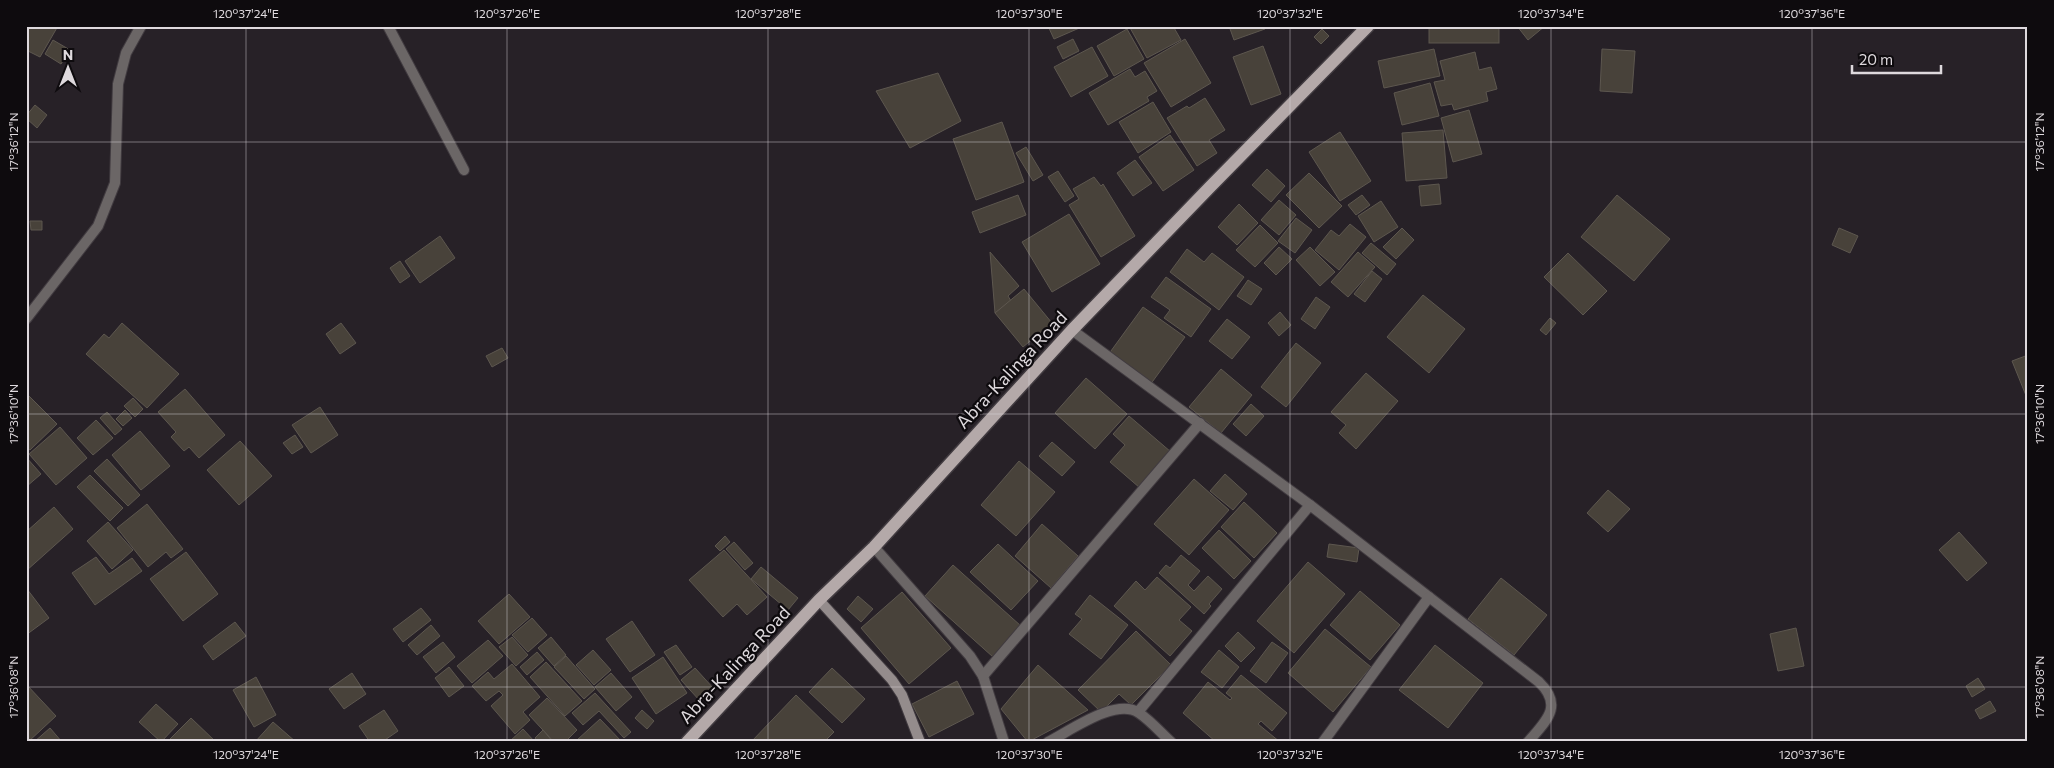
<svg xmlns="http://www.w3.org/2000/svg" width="2054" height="768" viewBox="0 0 2054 768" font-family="Commissioner,sans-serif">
	<rect width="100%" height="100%" fill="#272127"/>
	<!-- building -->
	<g fill="#48423a" stroke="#5d574f">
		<path d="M26 26H58L40 57 26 50Z"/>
		<path d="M1048 26H1084L1054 39Z"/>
		<path d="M1129 26H1173L1181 40 1147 58Z"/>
		<path d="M1229 26H1264L1265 29 1234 40Z"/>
		<rect x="1429" y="26" width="70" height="17"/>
		<path d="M1517 26H1545L1528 40Z"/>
		<path d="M1127 29 1144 59 1114 76 1097 46Z"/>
		<path d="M1322 29 1329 36 1321 44 1314 37Z"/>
		<path d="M1073 39 1079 51 1063 59 1057 47Z"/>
		<path d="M1185 39 1211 83 1171 107 1144 63Z"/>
		<path d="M53 40 70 50 61 64 45 54Z"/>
		<path d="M1263 46 1281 94 1251 105 1233 57Z"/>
		<path d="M1092 47 1108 76 1071 97 1054 67Z"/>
		<path d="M1434 49 1440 76 1384 88 1378 61Z"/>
		<path d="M1602 49 1635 51 1632 93 1600 91Z"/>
		<path d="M1475 52 1479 70 1491 67 1497 89 1486 92 1488 101 1454 110 1452 104 1441 106 1434 82 1445 80 1440 61Z"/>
		<path d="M1130 69 1135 77 1145 71 1157 91 1147 97 1149 101 1108 125 1089 93Z"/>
		<path d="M938 73 961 121 910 148 876 91Z"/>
		<path d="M1430 83 1439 116 1402 125 1394 93Z"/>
		<path d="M1205 98 1225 130 1209 140 1217 153 1197 166 1167 118 1187 106 1189 108Z"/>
		<path d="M1153 102 1171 132 1138 153 1119 122Z"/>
		<path d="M35 105 47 115 37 128 26 118V116Z"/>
		<path d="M1469 110 1482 154 1453 162 1441 118Z"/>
		<path d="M1002 122 1024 182 976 200 953 139Z"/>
		<path d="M1443 130 1447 178 1406 181 1402 133Z"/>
		<path d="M1340 132 1371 181 1340 201 1309 152Z"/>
		<path d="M1170 135 1194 170 1163 191 1139 157Z"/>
		<path d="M1026 147 1043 175 1033 181 1016 153Z"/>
		<path d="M1135 160 1152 183 1133 196 1117 173Z"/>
		<path d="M1267 169 1285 186 1271 202 1252 185Z"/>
		<path d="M1058 171 1074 196 1065 202 1048 177Z"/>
		<path d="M1309 173 1342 206 1319 228 1286 195Z"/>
		<path d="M1094 177 1101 186 1103 184 1135 236 1101 257 1069 205 1079 199 1073 189Z"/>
		<path d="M1439 184 1441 204 1421 206 1419 186Z"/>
		<path d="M1018 195 1026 215 980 233 972 212Z"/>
		<path d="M1362 195 1370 205 1356 215 1348 205Z"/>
		<path d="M1617 195 1670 239 1634 281 1581 237Z"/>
		<path d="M1279 200 1296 215 1279 235 1261 220Z"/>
		<path d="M1381 201 1398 227 1374 242 1358 216Z"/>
		<path d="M1239 204 1258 223 1237 245 1218 227Z"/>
		<path d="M1069 214 1100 264 1052 292 1022 242Z"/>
		<path d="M1296 218 1312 230 1295 253 1278 241Z"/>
		<path d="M30 221H42V230H31Z"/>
		<path d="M1350 224 1366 237 1339 270 1315 250 1331 230 1339 236Z"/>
		<path d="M1260 225 1278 243 1255 267 1236 250Z"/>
		<path d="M1402 228 1414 240 1396 259 1383 247Z"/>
		<path d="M1839 228 1858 236 1850 253 1832 245Z"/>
		<path d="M440 236 455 258 420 283 405 261Z"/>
		<path d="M1371 243 1396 264 1387 275 1362 253Z"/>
		<path d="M1279 247 1292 259 1276 275 1264 263Z"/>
		<path d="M1310 247 1335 272 1320 286 1296 260Z"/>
		<path d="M1187 249 1204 262 1212 253 1244 277 1219 310 1170 272Z"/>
		<path d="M990 252 1019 286 1008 296 1011 301 995 313Z"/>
		<path d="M1358 252 1375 267 1348 297 1331 282Z"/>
		<path d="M1568 253 1607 291 1583 315 1544 277Z"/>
		<path d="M400 261 410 276 400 283 390 268Z"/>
		<path d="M1372 271 1382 279 1365 302 1354 294Z"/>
		<path d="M1166 277 1211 309 1191 337 1164 318 1170 310 1151 297Z"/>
		<path d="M1248 280 1262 289 1251 305 1237 296Z"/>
		<path d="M1024 289 1052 323 1023 347 995 313Z"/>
		<path d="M1423 295 1465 329 1429 373 1387 337Z"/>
		<path d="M1316 297 1330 307 1315 329 1301 319Z"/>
		<path d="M1143 307 1185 337 1150 385 1108 355Z"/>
		<path d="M1280 312 1291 325 1279 336 1268 323Z"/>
		<path d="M1550 318 1556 323 1546 335 1540 330Z"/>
		<path d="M1227 319 1250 337 1232 359 1209 341Z"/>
		<path d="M122 323 179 374 147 408 86 354 104 334 109 338Z"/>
		<path d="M341 323 356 343 340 354 326 334Z"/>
		<path d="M1296 343 1321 363 1286 407 1261 387Z"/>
		<path d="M502 348 508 358 492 367 486 356Z"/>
		<path d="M2028 355V397L2027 398 2012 361Z"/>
		<path d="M1221 369 1252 395 1221 433 1189 407Z"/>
		<path d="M1366 373 1398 401 1356 449 1339 433 1346 425 1331 412Z"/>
		<path d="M1086 378 1127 414 1095 449 1055 413Z"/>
		<path d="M185 389 225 435 199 458 189 447 184 451 171 437 176 432 158 412Z"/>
		<path d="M26 393 57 424 30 450 26 447Z"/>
		<path d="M133 398 143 409 135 417 124 406Z"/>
		<path d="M1251 404 1264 416 1246 436 1233 424Z"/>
		<path d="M320 407 338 435 311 453 292 425Z"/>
		<path d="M125 410 132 418 123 426 116 419Z"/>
		<path d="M107 412 122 429 115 435 100 418Z"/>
		<path d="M1129 416 1171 452 1140 488 1110 462 1125 445 1113 434Z"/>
		<path d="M96 420 113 438 93 455 77 438Z"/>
		<path d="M60 427 87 458 56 485 29 454Z"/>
		<path d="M140 431 170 466 141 490 112 455Z"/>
		<path d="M295 435 303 447 292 454 283 443Z"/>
		<path d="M240 441 272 476 239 505 207 470Z"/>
		<path d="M1052 442 1075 462 1062 476 1039 456Z"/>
		<path d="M26 457 41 474 26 487Z"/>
		<path d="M107 459 140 495 128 506 94 471Z"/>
		<path d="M1019 461 1055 492 1016 536 981 505Z"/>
		<path d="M1225 474 1247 494 1233 510 1210 491Z"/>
		<path d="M90 475 123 508 110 521 77 487Z"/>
		<path d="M1194 479 1229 510 1189 555 1154 524Z"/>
		<path d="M1608 490 1630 509 1608 532 1587 513Z"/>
		<path d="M1244 502 1277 533 1254 558 1221 527Z"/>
		<path d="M147 504 183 549 171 558 166 552 148 567 117 528Z"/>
		<path d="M54 507 73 529 26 571V532Z"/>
		<path d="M108 522 133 550 112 569 87 541Z"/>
		<path d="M1042 524 1078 556 1051 588 1015 556Z"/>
		<path d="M1219 530 1251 561 1234 579 1202 548Z"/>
		<path d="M1959 532 1987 563 1967 581 1939 550Z"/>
		<path d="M725 536 730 542 720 551 715 546Z"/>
		<path d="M734 542 753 563 745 570 726 549Z"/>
		<path d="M998 544 1038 581 1011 610 970 572Z"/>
		<path d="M1329 544 1359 548 1357 562 1327 557Z"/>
		<path d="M724 550 767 597 747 615 737 604 723 617 689 580Z"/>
		<path d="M186 552 218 594 183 621 150 579Z"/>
		<path d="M1181 555 1200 571 1188 585 1194 591 1208 576 1222 589 1209 604 1211 606 1204 614 1159 573 1166 565 1170 568Z"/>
		<path d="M96 557 109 574 132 558 142 571 95 605 72 573Z"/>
		<path d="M1308 562 1345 594 1294 653 1257 621Z"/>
		<path d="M953 565 1021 626 993 657 925 596Z"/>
		<path d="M761 567 798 598 788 610 751 579Z"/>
		<path d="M1157 577 1191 607 1179 620 1192 631 1170 656 1114 606 1136 581 1145 590Z"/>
		<path d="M1501 578 1547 615 1514 655 1468 619Z"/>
		<path d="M27 589 49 618 26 635V590Z"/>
		<path d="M1360 591 1400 625 1370 660 1330 625Z"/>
		<path d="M902 592 951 648 909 684 861 628Z"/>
		<path d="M509 594 530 617 499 644 478 621Z"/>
		<path d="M1090 595 1128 625 1101 659 1069 634 1082 619 1075 614Z"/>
		<path d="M858 596 873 609 861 622 847 609Z"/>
		<path d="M421 608 431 620 403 642 393 629Z"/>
		<path d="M532 618 547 635 528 652 512 635Z"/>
		<path d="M632 621 655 655 630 672 606 639Z"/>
		<path d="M235 622 246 636 213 660 203 646Z"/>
		<path d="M431 625 440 636 417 655 408 645Z"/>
		<path d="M1796 628 1804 666 1778 671 1770 634Z"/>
		<path d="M1325 629 1371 667 1333 712 1288 673Z"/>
		<path d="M1136 631 1171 665 1131 705 1119 694 1101 712 1078 690Z"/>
		<path d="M1238 632 1255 648 1241 662 1225 646Z"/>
		<path d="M512 637 528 655 516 666 499 647Z"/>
		<path d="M551 637 566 655 554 666 538 648Z"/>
		<path d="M488 640 503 656 472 683 457 666Z"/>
		<path d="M443 642 455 657 436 673 423 657Z"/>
		<path d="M1272 642 1288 653 1266 683 1250 671Z"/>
		<path d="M676 645 692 667 680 675 664 652Z"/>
		<path d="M1435 645 1483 683 1448 728 1399 690Z"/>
		<path d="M593 650 611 670 594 685 576 665Z"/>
		<path d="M1219 650 1239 667 1222 688 1201 672Z"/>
		<path d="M537 652 544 660 527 675 520 667Z"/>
		<path d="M566 656 595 689 584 699 554 667Z"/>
		<path d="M663 657 687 693 656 714 632 678Z"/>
		<path d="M546 662 582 701 565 716 530 677Z"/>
		<path d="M512 664 540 697 523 712 530 720 515 734 491 706 503 695 499 691 486 701 472 686 488 672 494 679Z"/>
		<path d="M1038 665 1088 710 1028 742 1001 709Z"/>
		<path d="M449 667 464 686 449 697 435 678Z"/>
		<path d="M695 668 714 689 700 701 681 680Z"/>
		<path d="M832 668 865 699 842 723 809 692Z"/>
		<path d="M352 673 366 694 344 709 329 689Z"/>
		<path d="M611 673 632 697 616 711 595 687Z"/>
		<path d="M1241 675 1287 713 1272 731 1261 721 1258 724 1280 742H1216L1183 713 1208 682 1230 700 1232 698 1226 693Z"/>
		<path d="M256 677 276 715 254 727 233 690Z"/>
		<path d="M1978 678 1985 689 1972 697 1966 686Z"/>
		<path d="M957 681 974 714 929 737 912 704Z"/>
		<path d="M26 684 56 716 28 742H26Z"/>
		<path d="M595 693 631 732 624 738 599 711 583 725 572 713Z"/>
		<path d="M796 695 834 732 824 742H751Z"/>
		<path d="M547 698 577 730 565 742H554L529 715Z"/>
		<path d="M1990 701 1996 711 1980 719 1975 710Z"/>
		<path d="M156 704 178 724 161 742 139 722Z"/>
		<path d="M384 710 398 731 382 742H370L359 726Z"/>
		<path d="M642 710 654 721 647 729 635 718Z"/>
		<path d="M191 718 216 742H167Z"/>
		<path d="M600 719 622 742H580L577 740Z"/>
		<path d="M273 722 296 742H255Z"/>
		<path d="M50 728 62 742H34Z"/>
		<path d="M523 729 535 742H509Z"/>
		<path d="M543 730 553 742H538L535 738Z"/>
	</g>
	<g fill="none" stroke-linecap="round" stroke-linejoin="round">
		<defs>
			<g id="street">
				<path d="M388 26 464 170"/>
				<path d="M26 319 98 226 115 183 118 84 126 53 141 26"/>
				<path d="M1072 330 1310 505 1539 682C1564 706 1546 721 1528 742"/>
				<path d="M874 547 970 656 983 676 1004 742"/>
				<path d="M983 676 1200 423"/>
				<path d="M1138 712 1310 505"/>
				<path d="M1048 742C1070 731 1116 697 1139 713 1151 721 1161 733 1171 742"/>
				<path d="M1323 742 1429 597"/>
			</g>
			<path id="secondary" d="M819 600 892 680 902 695 920 742"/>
			<path id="primary" d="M687 742 819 600 874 547 1072 330 1209 188 1368 26"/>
		</defs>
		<!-- street casing -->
		<use href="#street" stroke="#413b40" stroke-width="12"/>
		<!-- secondary casing -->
		<use href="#secondary" stroke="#413b40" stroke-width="12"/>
		<!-- primary casing -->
		<use href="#primary" stroke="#413b40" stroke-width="15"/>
		<!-- street -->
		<use href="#street" stroke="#6b6666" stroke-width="10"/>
		<!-- secondary -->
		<use href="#secondary" stroke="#948c8c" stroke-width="10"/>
		<!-- primary -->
		<use href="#primary" stroke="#b4a9a9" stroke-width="12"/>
	</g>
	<!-- ticks -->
	<path fill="none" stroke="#ded9dd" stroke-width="1" stroke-opacity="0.45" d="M246 26V742M507 26V742M768 26V742M1029 26V742M1290 26V742M1551 26V742M1812 26V742M26 142H2028M26 414H2028M26 687H2028"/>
	<g text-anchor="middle" stroke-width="4.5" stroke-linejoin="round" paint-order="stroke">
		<!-- street labels -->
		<g font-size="18" fill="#ded9dd" stroke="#0e0b0e">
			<text transform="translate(1012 370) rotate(-47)" y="6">Abra-Kalinga Road</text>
			<text transform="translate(735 665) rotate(-47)" y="6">Abra-Kalinga Road</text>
		</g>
	</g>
	<!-- border -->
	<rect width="2054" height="768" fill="none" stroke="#0e0b0e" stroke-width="55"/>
	<!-- north arrow -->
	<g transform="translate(68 68)" stroke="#0e0b0e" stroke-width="4" paint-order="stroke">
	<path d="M0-4L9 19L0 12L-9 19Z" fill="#ded9dd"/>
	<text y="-8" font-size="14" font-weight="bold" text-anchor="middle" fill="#ded9dd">N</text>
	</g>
	<!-- scale -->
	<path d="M1852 65v8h89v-8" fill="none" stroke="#ded9dd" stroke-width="2.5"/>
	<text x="1859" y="65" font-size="15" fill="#ded9dd" stroke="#0e0b0e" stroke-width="4" paint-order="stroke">20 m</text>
	<rect x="28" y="28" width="1998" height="712" fill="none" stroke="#ded9dd" stroke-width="2"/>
	<g font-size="12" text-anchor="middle" fill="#ded9dd">
		<text x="246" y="18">120°37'24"E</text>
		<text x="507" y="18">120°37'26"E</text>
		<text x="768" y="18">120°37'28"E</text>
		<text x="1029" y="18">120°37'30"E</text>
		<text x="1290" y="18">120°37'32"E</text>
		<text x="1551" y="18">120°37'34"E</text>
		<text x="1812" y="18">120°37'36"E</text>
		<text transform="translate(14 142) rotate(-90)" y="4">17°36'12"N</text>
		<text transform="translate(2040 142) rotate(-90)" y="4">17°36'12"N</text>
		<text transform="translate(14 414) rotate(-90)" y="4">17°36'10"N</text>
		<text transform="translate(2040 414) rotate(-90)" y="4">17°36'10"N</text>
		<text transform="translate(14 687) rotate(-90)" y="4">17°36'08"N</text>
		<text transform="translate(2040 687) rotate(-90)" y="4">17°36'08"N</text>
		<text x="246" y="759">120°37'24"E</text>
		<text x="507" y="759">120°37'26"E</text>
		<text x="768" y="759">120°37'28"E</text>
		<text x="1029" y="759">120°37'30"E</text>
		<text x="1290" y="759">120°37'32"E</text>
		<text x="1551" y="759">120°37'34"E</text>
		<text x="1812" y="759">120°37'36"E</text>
	</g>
</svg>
